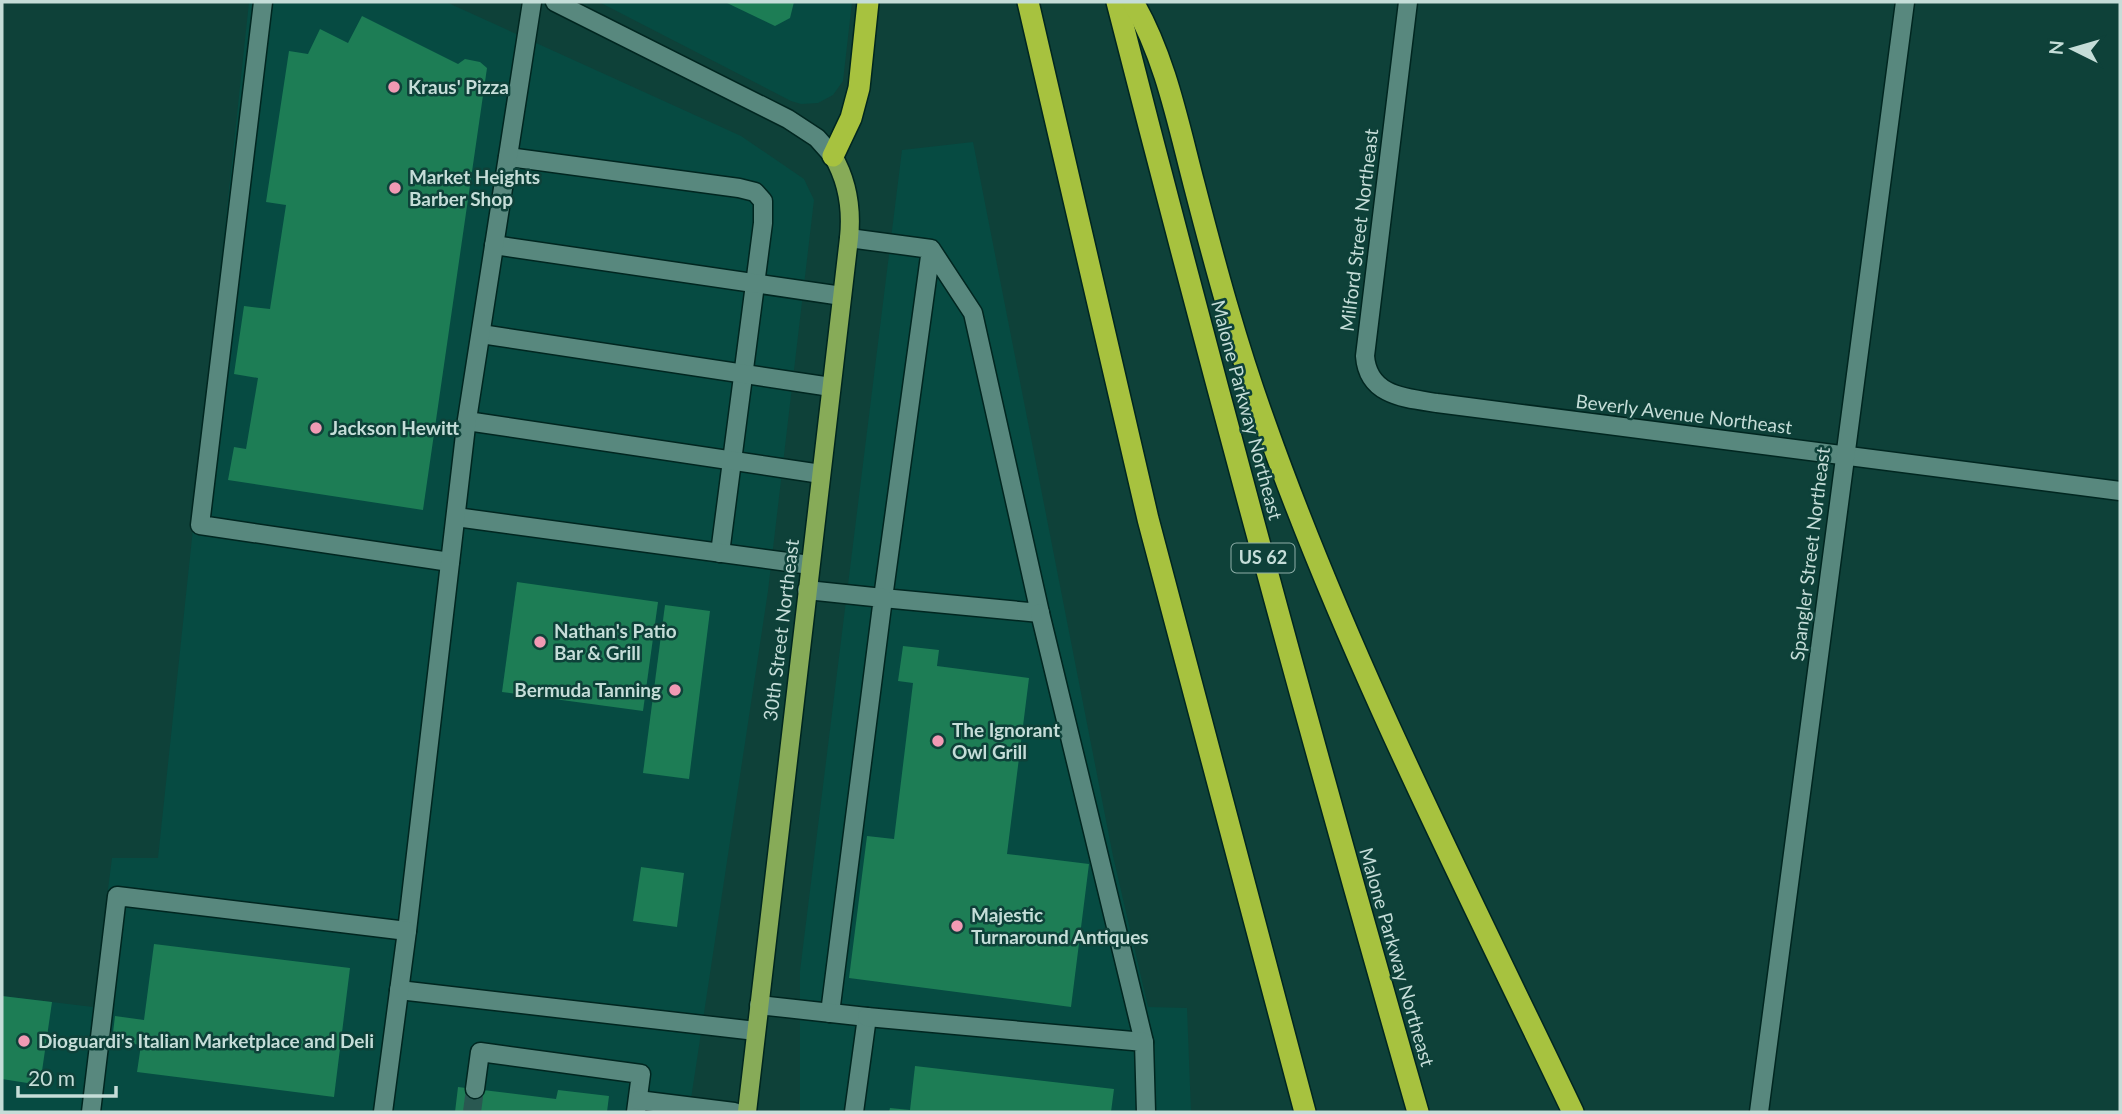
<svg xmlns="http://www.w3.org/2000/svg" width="2122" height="1114" viewBox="0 0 2122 1114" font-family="Lato,sans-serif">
	<rect width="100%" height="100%" fill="#0e4139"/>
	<!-- built -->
	<g fill="#064b42">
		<path d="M249 2H446L741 136 804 179 814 200 768 591 689 1112H2V996L93 1007 112 858H158Z"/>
		<path d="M599 2H852L843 81 833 95 818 103 801 104 791 101Z"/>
		<path d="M973 142 1113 856 1148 1007 1187 1008 1191 1112H800V971L902 150Z"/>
	</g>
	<!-- building -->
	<g fill="#1d7d55">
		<path d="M725 2H794L790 18 775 26Z"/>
		<path d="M362 16 458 64 465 59 480 62 487 68 423 510 228 480 234 447 246 449 258 378 234 374 244 306 270 309 286 205 266 202 289 51 308 54 320 29 348 43Z"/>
		<path d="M517 582 658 602 643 711 502 692Z"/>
		<path d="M665 605 710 611 689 779 643 773Z"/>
		<path d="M903 646 939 650 937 666 1029 678 1007 854 1089 864 1071 1007 849 978 867 836 894 839 913 683 898 681Z"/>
		<path d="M641 867 684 873 677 927 633 921Z"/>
		<path d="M154 944 350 968 334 1097 137 1072 141 1045 112 1041 115 1016 144 1020Z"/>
		<path d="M2 996 52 1002 40 1085 2 1079Z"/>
		<path d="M915 1066 1114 1089 1111 1112H889L890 1108 910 1110Z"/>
		<path d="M458 1087 556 1099 558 1090 609 1096 607 1112H455Z"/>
	</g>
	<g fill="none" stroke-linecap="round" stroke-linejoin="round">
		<!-- minor-tunnel -->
		<path stroke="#295851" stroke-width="18" stroke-dasharray="18 9" stroke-linecap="butt" d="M472 1112 475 1089"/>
		<defs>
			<g id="minor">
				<path d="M263 2 200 525 450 562"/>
				<path d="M555 2 788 119 817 138 833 156"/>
				<path d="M1408 2 1365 356C1368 396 1405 398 1437 403L2120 491"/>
				<path d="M508 157 739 188 755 192 763 201V223L720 553"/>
				<path d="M849 238 931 249 883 598 1040 613 973 313 931 249"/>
				<path d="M494 245 842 296"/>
				<path d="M481 334 831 387"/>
				<path d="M467 421 821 474"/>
				<path d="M456 517 810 565"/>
				<path d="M807 590 883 598 830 1013"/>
				<path d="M1040 613 1144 1042"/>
				<path d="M407 931 466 426 532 2"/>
				<path d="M399 990 756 1031"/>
				<path d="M759 1005 867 1017 854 1112"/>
				<path d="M867 1017 1144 1042 1146 1112"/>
				<path d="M475 1089 480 1052 641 1074 636 1112"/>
				<path d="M638 1100 734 1112"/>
				<path d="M91 1112 117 896 407 931 383 1112"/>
				<path d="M1759 1112 1905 2"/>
			</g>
			<path id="major" d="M747 1112 849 238C852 209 848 182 833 156"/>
			<g id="highway">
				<path d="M1028 2 1148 519 1305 1112"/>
				<path d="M1117 2C1212 373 1312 743 1418 1112"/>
				<path d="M1133 2C1165 57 1178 123 1194 184 1215 265 1237 347 1266 426 1350 662 1465 886 1573 1112"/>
				<path d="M833 156 851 118 859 88 868 2"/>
			</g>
		</defs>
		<!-- minor casing -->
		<use href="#minor" stroke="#002620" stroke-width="21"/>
		<!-- major casing -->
		<use href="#major" stroke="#002620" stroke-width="21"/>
		<!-- highway casing -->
		<use href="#highway" stroke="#002620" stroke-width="24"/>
		<!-- minor -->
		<use href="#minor" stroke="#58887e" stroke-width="18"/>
		<!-- major -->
		<use href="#major" stroke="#87ab58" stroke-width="18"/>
		<!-- highway -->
		<use href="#highway" stroke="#a7c23f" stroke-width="21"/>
	</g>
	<!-- markers -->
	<g fill="#f19ab4" stroke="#0e4139" stroke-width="2.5">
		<circle cx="394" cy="87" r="7"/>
		<circle cx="395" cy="188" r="7"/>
		<circle cx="316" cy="428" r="7"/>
		<circle cx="540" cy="642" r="7"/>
		<circle cx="675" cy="690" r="7"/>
		<circle cx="938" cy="741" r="7"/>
		<circle cx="957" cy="926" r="7"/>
		<circle cx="24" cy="1041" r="7"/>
	</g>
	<g text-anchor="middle" stroke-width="5" stroke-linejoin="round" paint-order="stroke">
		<!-- shield labels -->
		<rect fill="#0e4139" stroke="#8eaea8" stroke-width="2" x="1231.5" y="543.5" width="63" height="29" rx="5"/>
		<g font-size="18" font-weight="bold" fill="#c5ddd8">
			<text x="1263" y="564">US 62</text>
		</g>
		<!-- poi labels -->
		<g font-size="19" font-weight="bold" fill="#c5ddd8" stroke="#0e4139" text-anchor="start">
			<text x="408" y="94">Kraus' Pizza</text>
			<text x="409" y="184">Market Heights<tspan x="409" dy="22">Barber Shop</tspan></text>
			<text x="330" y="435">Jackson Hewitt</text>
			<text x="554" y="638">Nathan's Patio<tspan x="554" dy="22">Bar &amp; Grill</tspan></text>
			<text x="661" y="697" text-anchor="end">Bermuda Tanning</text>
			<text x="952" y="737">The Ignorant<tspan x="952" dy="22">Owl Grill</tspan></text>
			<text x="971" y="922">Majestic<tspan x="971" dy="22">Turnaround Antiques</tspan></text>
			<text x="38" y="1048">Dioguardi's Italian Marketplace and Deli</text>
		</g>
		<!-- street labels -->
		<g font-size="19" fill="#c5ddd8" stroke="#0e4139">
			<text transform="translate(1359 230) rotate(-83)" y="7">Milford Street Northeast</text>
			<text transform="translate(1247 410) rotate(75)" y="7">Malone Parkway Northeast</text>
			<text transform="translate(1684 414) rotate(7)" y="7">Beverly Avenue Northeast</text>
			<text transform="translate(1810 554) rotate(-83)" y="7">Spangler Street Northeast</text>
			<text transform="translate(781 630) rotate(-83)" y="7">30th Street Northeast</text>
			<text transform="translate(1397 957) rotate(74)" y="7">Malone Parkway Northeast</text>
		</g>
	</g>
	<!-- border -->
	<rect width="2122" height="1114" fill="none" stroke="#c5ddd8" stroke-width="7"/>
	<!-- north arrow -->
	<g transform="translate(2073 49) rotate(275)" stroke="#0e4139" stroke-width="5" paint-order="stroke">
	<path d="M0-5L12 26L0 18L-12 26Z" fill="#c5ddd8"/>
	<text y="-10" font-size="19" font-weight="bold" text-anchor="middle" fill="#c5ddd8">N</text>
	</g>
	<!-- scale -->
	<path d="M18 1086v10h98v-10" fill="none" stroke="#c5ddd8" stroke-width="3.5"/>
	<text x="28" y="1086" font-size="21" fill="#c5ddd8" stroke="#0e4139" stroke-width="5" paint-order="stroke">20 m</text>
</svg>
